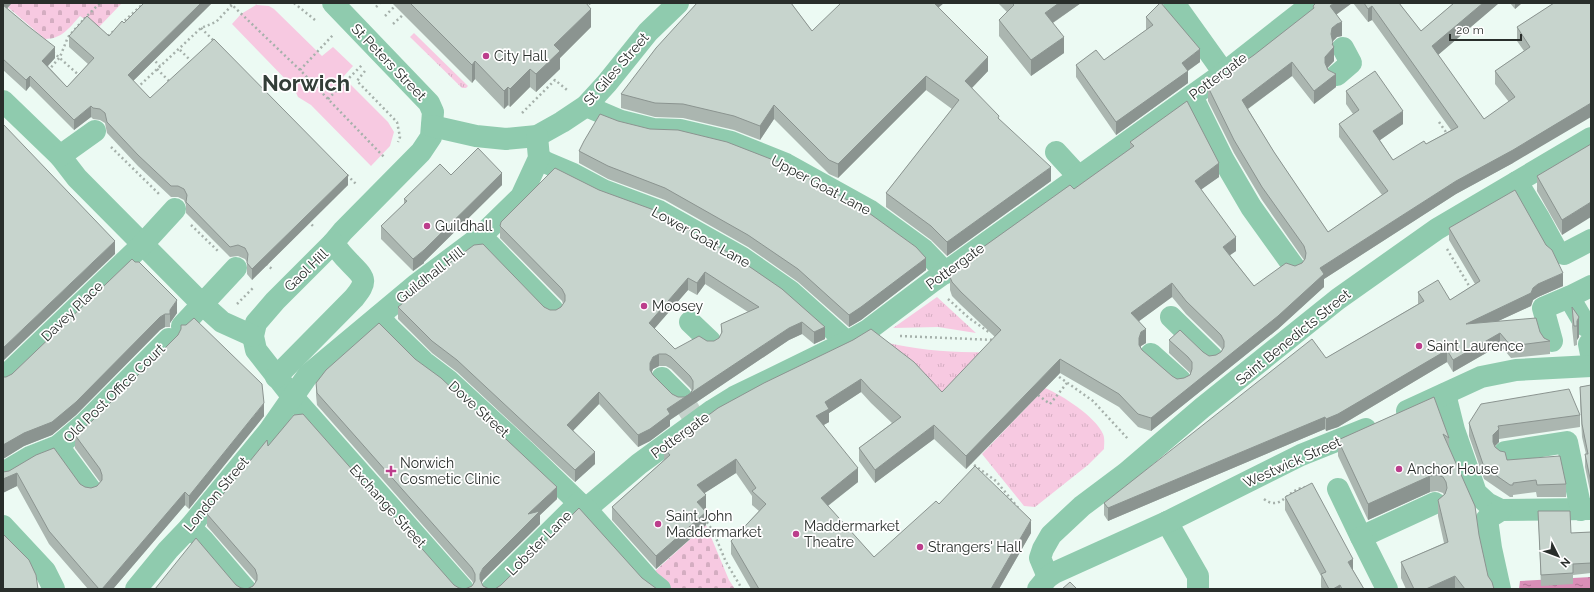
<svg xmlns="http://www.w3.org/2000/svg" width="1594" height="592" viewBox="0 0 1594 592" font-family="Raleway,sans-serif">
	<defs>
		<pattern id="grass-tufts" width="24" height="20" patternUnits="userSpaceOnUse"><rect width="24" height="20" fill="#f7c9e1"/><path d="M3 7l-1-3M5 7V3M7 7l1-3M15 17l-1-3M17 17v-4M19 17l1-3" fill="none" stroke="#d4adc1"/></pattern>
		<pattern id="cemetery-stones" width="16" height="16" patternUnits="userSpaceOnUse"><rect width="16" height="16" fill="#f7c9e1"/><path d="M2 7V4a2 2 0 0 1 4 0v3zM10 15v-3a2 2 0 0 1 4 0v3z" fill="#d4adc1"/></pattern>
		<pattern id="water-ripples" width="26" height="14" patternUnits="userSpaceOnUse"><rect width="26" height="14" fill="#d98eb7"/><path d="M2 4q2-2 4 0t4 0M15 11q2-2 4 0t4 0" fill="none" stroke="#b07495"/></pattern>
	</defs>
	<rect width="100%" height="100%" fill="#ecfaf3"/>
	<!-- grass -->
	<g fill="url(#grass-tufts)">
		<path d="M414 33 468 86 466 88H462L410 37Z"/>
		<path d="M937 297 976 333 938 327 893 328Z"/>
		<path d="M884 342C918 350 951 353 986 352L942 398Z"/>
		<path d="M1045 388C1062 395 1096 417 1103 434 1105 438 1104 445 1104 449L1088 465 1035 507 1024 506 982 454Z"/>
	</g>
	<!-- cemetery -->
	<g fill="url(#cemetery-stones)">
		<path d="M3 3H122L98 28 80 16C69 28 62 39 45 39Z"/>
		<path d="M706 525 729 580 735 589H670L654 572Z"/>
	</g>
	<!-- garden -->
	<path fill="#f7c9e1" d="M255 3 257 5 269 6 274 9 322 56 333 47 353 66 343 77 388 122 394 132 390 146 371 166 311 105 298 97 294 88 232 24 241 14 256 5Z"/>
	<!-- water -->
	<path fill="url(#water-ripples)" d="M1591 577V589H1519L1520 581Z"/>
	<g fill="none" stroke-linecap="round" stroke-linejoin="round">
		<!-- minor-tunnel -->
		<path stroke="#c5d1cb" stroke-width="22" stroke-dasharray="22 11" stroke-linecap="butt" d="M681 397 692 415"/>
		<!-- path -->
		<g stroke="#a6b1ab" stroke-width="2.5" stroke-dasharray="2 3" stroke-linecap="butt">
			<path d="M230 3 300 70 384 157"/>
			<path d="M294 3 315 20"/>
			<path d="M589 3 592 6"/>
			<path d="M376 7 380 3"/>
			<path d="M385 16 395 6"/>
			<path d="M84 19 100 3"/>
			<path d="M121 24 144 3"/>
			<path d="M393 24 404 14"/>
			<path d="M201 28 215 42"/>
			<path d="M108 36 116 29"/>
			<path d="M180 50 192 62"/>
			<path d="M53 52 81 77"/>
			<path d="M152 58 160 66"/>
			<path d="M157 69 171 83"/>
			<path d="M300 70 333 35"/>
			<path d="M48 71 60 57 68 37 84 19 86 21"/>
			<path d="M365 71 357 81 397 122 400 137 398 142"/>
			<path d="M137 88 201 28 216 22 234 3"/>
			<path d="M328 99 362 65"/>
			<path d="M522 113 555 80 567 90"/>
			<path d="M1439 122 1448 135"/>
			<path d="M111 147 159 194"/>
			<path d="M347 175 356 184"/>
			<path d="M308 221 314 227"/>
			<path d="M191 225 219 252"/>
			<path d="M1447 249 1471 289"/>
			<path d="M266 264 272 269"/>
			<path d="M948 299 969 318 990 333"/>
			<path d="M237 304 253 288"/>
			<path d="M900 336 995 340"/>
			<path d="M1055 374 1093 401 1129 440"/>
			<path d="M1038 395 1050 404 1067 383"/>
			<path d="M970 462 996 481 1020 510"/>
			<path d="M1264 499C1278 510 1285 496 1296 490 1298 489 1302 488 1305 487"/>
			<path d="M704 518 713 531 726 562 742 589"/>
		</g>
		<!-- minor -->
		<g stroke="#8fcbae" stroke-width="22">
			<path d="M333 3 429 103 433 112 431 137 421 152 343 231 333 243 275 301 256 323 253 336 256 350 292 396 463 589"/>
			<path d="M1174 3 1224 73"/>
			<path d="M1337 75 1351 63 1343 48"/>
			<path d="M1192 96 1223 159 1251 207 1294 267"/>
			<path d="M3 101 60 156 77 178 202 304 222 322 253 336"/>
			<path d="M586 106 621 121 653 129 680 130 731 142 786 164 869 210 924 250 946 273"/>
			<path d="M432 126 476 136 506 139 537 136 562 122 586 106 607 83 648 32 678 3"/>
			<path d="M1056 152 1079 177"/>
			<path d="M60 156 95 131"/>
			<path d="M539 158 547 163 573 174 603 190 659 211 741 257 790 291 847 342"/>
			<path d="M1517 182 1539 218 1557 251 1564 254 1591 240"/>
			<path d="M481 236 553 310"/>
			<path d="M1569 297 1591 286"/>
			<path d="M379 316 388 327 424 362 449 381 524 450 579 503"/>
			<path d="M1171 317 1212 357"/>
			<path d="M690 322 710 341"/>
			<path d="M182 326 236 268"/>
			<path d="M1552 341 1543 308 1569 297 1586 326"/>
			<path d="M1589 344 1591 354"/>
			<path d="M1151 354 1180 380"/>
			<path d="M276 377 354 298C367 282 366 279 352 265 345 258 339 251 333 243"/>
			<path d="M3 378 142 245 175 209"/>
			<path d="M662 378 681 397"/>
			<path d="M1445 394 1454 430 1476 493 1487 503 1501 510 1591 509"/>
			<path d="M1407 411 1481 377 1516 370 1591 366"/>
			<path d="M58 446 90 489"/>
			<path d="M1505 452 1567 442 1581 510"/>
			<path d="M3 473 30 457 58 446 84 424 169 339"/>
			<path d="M1338 489 1361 537 1435 503"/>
			<path d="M586 509 639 464 713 410 734 397 847 342 868 330 933 281 1224 73 1313 3"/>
			<path d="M1167 522 1198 576V589"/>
			<path d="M3 526 45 571 54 589"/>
			<path d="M190 527 203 540 245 589"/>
			<path d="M1361 537 1387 589"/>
			<path d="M1048 577 1040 558 1043 549 1051 535 1082 506 1126 473 1202 408 1338 299 1437 229 1591 138"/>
			<path d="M136 589 168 550 190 527 269 431 308 375 417 284 481 236 521 197 539 158 537 136"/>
			<path d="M492 589 579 503 586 509 650 581 660 589"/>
			<path d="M1038 589 1048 577 1054 573 1167 522 1301 455 1366 429"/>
			<path d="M1500 589 1491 548 1487 519 1501 510"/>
		</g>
	</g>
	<!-- wall -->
	<g fill="#abb6b0" fill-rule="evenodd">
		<path d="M3 3 7 8 55 58 48 66 67 87 88 64 69 47V36H109L124 23 211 3V4L133 81 150 98 348 185 252 280 247 274V262L245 259 238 256 230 257 186 213V205L184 200 178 197H171L138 166 107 133 105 123 100 120 93 119 91 117 74 130 30 86 26 91 3 70Z"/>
		<path d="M392 3H586L591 27 560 58V69L536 92 530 87 510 107 508 105 504 109 475 79 472 83Z"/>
		<path d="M998 3H1081L1053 23 1064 53 1031 76 999 36V20L1007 12Z"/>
		<path d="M1352 3 1336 15 1342 36 1337 37 1333 41 1334 61 1327 69 1336 87 1314 104 1292 76 1248 109 1274 152 1328 232 1382 195 1339 137V124L1353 114 1346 104V91L1403 124 1380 140 1393 160 1426 144 1451 130 1372 20 1368 22 1353 3H1399L1421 31 1454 3H1499L1438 55 1484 119 1509 102 1495 84V71L1524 51 1517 41V27L1554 3 1513 163 1456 194 1324 279V287L1278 329 1151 431 1138 427 1119 407 1060 373 966 469 934 439 875 483 859 461V448L892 423 871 403 861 392 829 413V422L824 425 858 482 828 506 874 557 939 504 1031 533 999 589H751L731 554V541L759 511 752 505V496L736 473 704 493 706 508 704 510 706 525 656 569 612 520V507L664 460V448L853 340 942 392 995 337 961 305 952 296 950 290V277L1130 149V142L1219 177 1201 189 1236 251 1230 255 1254 286 1295 266 1302 263 1304 260 1262 200 1234 153 1208 101V87L1254 55 1313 9V6ZM1172 297 1186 314 1221 348 1222 350 1221 352 1216 355 1209 356 1169 340V353L1188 371 1190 373V375L1184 378 1177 379 1172 376 1142 350 1141 347V346L1146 343 1139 321Z"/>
		<path d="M1510 3H1522L1515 9Z"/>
		<path d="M792 4 812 31 939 8 988 71 972 88 999 119 1051 181 947 256 931 240 886 207V193L952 109 926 90 838 178 829 174 774 119 760 140 734 130 683 118 655 117 621 108V94Z"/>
		<path d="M1146 17 1200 62 1188 71V83L1116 135 1076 77V65L1104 60 1146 30Z"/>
		<path d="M1591 144 1562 235 1537 191V176Z"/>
		<path d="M579 151 926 270 861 320 849 327 798 282 748 247 665 200 608 179 579 163Z"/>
		<path d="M451 175 502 185 424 262V263L413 271 381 239V226L404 204V199Z"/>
		<path d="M599 190 654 210 825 339 814 344 802 334 789 340 670 420V426L650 441 638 447 599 404 573 430 595 464 575 482 457 372 432 353 398 319V307L431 281V277L544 307 550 310H556L561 307 563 304 562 301 500 238V226ZM705 284 748 312 721 324V334L719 338 714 341H707L675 349 654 328 688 290 697 295ZM659 366H666L671 369 690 388 692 391 690 394 685 397H678L672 394 653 375 652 372 653 369Z"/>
		<path d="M1449 228 1563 286 1538 297 1533 300 1531 306 1498 321 1540 332 1544 338 1550 341V354L1511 358 1500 345 1453 372 1447 362 1338 427 1326 431 1325 429 1108 521 1104 515V503L1326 358 1418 304V292L1450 300 1475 284 1449 240Z"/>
		<path d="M132 259 177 313 170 323V327H165L160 330 76 415 52 435 24 446 3 459V377H6L12 374Z"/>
		<path d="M1572 307 1579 317V337L1577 340V345L1574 346 1572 327Z"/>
		<path d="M316 383 557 499 540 515V524L483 580 482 583 483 586 489 589H495L642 578 657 589H155L236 585 241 588 247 589 253 586 255 583V581L207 526V514L268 446 454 585 459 588 465 589 472 586 473 583 472 581 317 405 316 395Z"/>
		<path d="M1591 385V496L1585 467V454H1586L1582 437 1580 400V387Z"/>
		<path d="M1434 397 1449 438V447L1479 535 1488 576 1494 589H1406L1401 578V562L1444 543 1438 516V500L1444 495 1443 493 1437 491 1430 492 1368 520 1338 456V440Z"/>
		<path d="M1580 415V427L1499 439V442L1495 446 1507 460 1566 484V497H1537L1536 492 1513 495V497H1510L1484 479 1469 436V423Z"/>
		<path d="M264 416 189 509 185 505 113 589H88L49 544 17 486 3 492V472L9 471 80 484 85 487 91 488 97 486 100 482 75 448V435Z"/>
		<path d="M1285 497 1353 570 1364 589H1322L1321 587V576L1285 510Z"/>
		<path d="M1538 511 1571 533 1591 532V573L1573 575V584L1541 586Z"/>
	</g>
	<!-- shaded-wall -->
	<g fill="#8b9490">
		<path d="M3 3H12L3 13Z"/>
		<path d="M201 3H211V4L128 86V75Z"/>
		<path d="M931 3H944L931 14Z"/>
		<path d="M1059 3H1081L1045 28V13Z"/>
		<path d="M1334 3H1352L1330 19V6Z"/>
		<path d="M1483 3H1499L1432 60V46Z"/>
		<path d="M1515 3H1522L1515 9Z"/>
		<path d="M1372 6V20L1368 22V9Z"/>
		<path d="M591 9V27L560 58V69L536 92V74L554 45Z"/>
		<path d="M1342 22V36L1337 37 1332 42 1331 34 1332 28 1337 24Z"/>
		<path d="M1064 37V53L1031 76V60Z"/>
		<path d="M1333 43V48L1334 47V61L1325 70V57L1332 44Z"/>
		<path d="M55 47V58L42 72V61Z"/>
		<path d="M1200 49V62L1183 74 1188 71V83L1116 135V122L1182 63Z"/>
		<path d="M988 57V71L965 95V81Z"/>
		<path d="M475 61V79L472 83V65Z"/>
		<path d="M1292 62V76L1242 113V100Z"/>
		<path d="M530 69V87L510 107V89Z"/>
		<path d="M1336 74V87L1314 104V91Z"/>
		<path d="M30 76V86L26 91V80Z"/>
		<path d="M926 76V90L838 178V164Z"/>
		<path d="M508 87V105L504 109V91Z"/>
		<path d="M1591 103V117L1513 163 1456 194 1324 279V287L1278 329 1151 431V418L1320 268 1456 181Z"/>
		<path d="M774 105V119L760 140V126Z"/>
		<path d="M91 106V117L74 130V120Z"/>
		<path d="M1403 111V124L1373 145V131Z"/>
		<path d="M1219 163V177L1195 194V181Z"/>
		<path d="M1051 167V181L947 256V242Z"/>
		<path d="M502 173V185L424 262V263L413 271V259L423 251Z"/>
		<path d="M348 175V185L252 280V269Z"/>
		<path d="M1591 202V217L1562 235V220Z"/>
		<path d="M1236 237V251L1223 260V247Z"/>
		<path d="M115 241V254L3 361V348Z"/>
		<path d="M926 258V270L861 320 849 327V315Z"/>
		<path d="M705 272V284L697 295V283Z"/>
		<path d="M1563 273V286L1538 297 1533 300 1531 306 1466 336V324L1533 288 1538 284Z"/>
		<path d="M688 278V290L649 335V323Z"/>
		<path d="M1172 283V297L1131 327V313Z"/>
		<path d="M177 300V313L170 323V310Z"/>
		<path d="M165 314V327L160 330 76 415 52 435 24 446 3 459V445L160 317Z"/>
		<path d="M1579 317V337L1577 340V345V321Z"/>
		<path d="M802 322V334L789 340 670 420V426L650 441 638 447V435L667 409 789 328Z"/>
		<path d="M825 327V339L814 344V332Z"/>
		<path d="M1146 329V343L1141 346 1139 352V338L1141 332Z"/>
		<path d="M1500 333V345L1453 372V360Z"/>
		<path d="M1447 350V362L1338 427 1326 431V419Z"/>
		<path d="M659 354V366L653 369 650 375V363L653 357Z"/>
		<path d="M1060 359V373L966 469V456Z"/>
		<path d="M861 379V392L829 413V422L816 429V416L825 402Z"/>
		<path d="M599 392V404L567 437V425Z"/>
		<path d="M264 403V416L189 509V496Z"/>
		<path d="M1325 417V429L1108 521V508Z"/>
		<path d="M934 425V439L875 483V470Z"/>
		<path d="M1499 429V442L1493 448V435Z"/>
		<path d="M595 452V464L575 482V470Z"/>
		<path d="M736 459V473L697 498V485Z"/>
		<path d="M858 468V482L821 511V498Z"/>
		<path d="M17 473V486L3 493V479Z"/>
		<path d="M1430 476V492L1368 520V504Z"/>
		<path d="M557 487V499L540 515V524L483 580 480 586V574L483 568 528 514Z"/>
		<path d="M185 492V505L113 589H102Z"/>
		<path d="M706 495V508L697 516V502Z"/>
		<path d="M706 512V525L656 569V556Z"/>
		<path d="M1031 520V533L999 589H991Z"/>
		<path d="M1353 559V571L1348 562Z"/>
		<path d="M1455 576V589H1426Z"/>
		<path d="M1340 585V589H1333Z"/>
	</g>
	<!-- building -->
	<g fill="#c7d4cd" stroke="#8b9490" fill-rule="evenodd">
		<path d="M144 3H201L128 75 150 98 214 39 348 175 252 269 247 263 248 254 245 248 238 245 230 247 186 202 187 195 184 189 178 186H171L138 155 107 122 105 113 100 109 93 108 91 106 74 120 30 76 26 80 3 59V5L28 26 55 47 42 61 67 87 94 58 69 36 87 16 109 36 122 21 124 23Z"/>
		<path d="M410 3H586L591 9 554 45 560 51 536 74 530 69 510 89 508 87 504 91 475 61 472 65Z"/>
		<path d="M697 3H791L812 31 841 3H934L988 57 965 81 999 116 998 118 1051 167 947 242 931 226 886 193 959 100 926 76 838 164 829 160 774 105 760 126 734 116 683 104 655 103 621 94 656 48Z"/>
		<path d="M1012 3H1059L1045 13 1064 37 1031 60 999 20 1014 5Z"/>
		<path d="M1160 3H1161L1200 49 1182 63 1188 71 1116 122 1076 65 1096 50 1104 60 1153 25 1146 17Z"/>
		<path d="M1316 3H1334L1330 6 1342 22 1337 24 1332 28 1331 34 1333 43 1332 44 1334 47 1325 57V63L1328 70 1336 74 1314 91 1292 62 1242 100 1274 152 1328 232 1388 191 1339 124 1359 110 1346 91 1375 71 1403 111 1373 131 1393 160 1424 141 1426 144 1458 127 1372 6 1368 9 1364 3H1399L1421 31 1454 3H1483L1432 46 1484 119 1515 97 1495 71 1530 47 1517 27 1554 3H1591V103L1513 150 1456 181 1320 268 1324 274 1278 316 1151 418 1138 414 1119 394 1060 359 966 456 934 425 875 470 859 448 901 417 871 390 861 379 825 402 829 409 816 416 858 468 821 498 874 557 936 501 939 504 975 466 1031 520 991 589H759L731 541 766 504 752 491 756 488 736 459 697 485 706 495 697 502 706 512 656 556 612 507 670 455 664 448 718 408 764 383 853 340 871 329 914 362 942 392 1001 330 961 292 952 282 950 277 951 270 1070 185 1074 189 1134 146 1130 142 1187 101 1219 163 1195 181 1236 237 1223 247 1254 286 1286 263 1295 266 1302 263 1305 259 1306 253 1304 246 1262 187 1234 140 1208 87 1254 55 1314 8 1313 6ZM1172 283 1186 301 1221 335 1224 341V347L1221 352 1216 355 1209 356 1203 352 1180 330 1169 340 1188 357 1192 362V369L1190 375 1184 378 1177 379 1172 376 1142 350 1139 345V338L1141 332 1146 329 1131 313Z"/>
		<path d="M600 114 618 121 650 129 678 130 727 142 781 163 862 208 916 247 926 258 861 307 849 315 798 269 748 235 665 188 608 166 579 151 584 141Z"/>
		<path d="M3 124 115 241 3 348Z"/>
		<path d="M1591 144V202L1562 220 1537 176Z"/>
		<path d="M478 148 502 173 423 251 424 250 413 259 381 226 407 201 404 199 440 164 451 175Z"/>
		<path d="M555 168 599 190 654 210 734 256 782 289 825 327 814 332 802 322 789 328 667 409 670 414 650 429 638 435 599 392 567 425 595 452 575 470 457 360 432 341 398 307 433 279 431 277 474 245 483 244 544 307 550 310H556L561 307 565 301V295L562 289 500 226 501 222ZM705 272 759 307 721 324 722 332 719 338 714 341H707L699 336 675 349 649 323 688 278 697 283ZM659 354H666L671 357 690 376 693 381V389L690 394 685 397H678L672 394 653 375 650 370V363L653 357Z"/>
		<path d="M1515 190 1546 245 1552 250 1563 273 1538 284 1533 288 1531 293 1466 324 1536 318 1540 332 1544 338 1550 341 1511 346 1500 333 1453 360 1447 350 1338 414 1326 419 1325 417 1108 508 1104 503 1312 339 1326 358 1424 301 1418 292 1438 280 1450 300 1480 281 1449 228Z"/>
		<path d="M132 259 135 262H139L177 300 170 310V314H165L160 317 76 402 52 422 24 433 3 445V377H6L12 374Z"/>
		<path d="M1572 307 1579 317 1577 321V326H1574Z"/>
		<path d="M194 318 262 384 264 403 189 496 185 492 102 589H99L49 531 17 473 3 479V472L9 471 36 455 54 448 80 484 85 487 91 488 97 486 102 480V475L100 469 75 435 93 420 178 335 181 329V325H186Z"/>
		<path d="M379 323 415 359 441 378 557 487 528 514 540 511 483 568 480 574V579L483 586 489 589H495L501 585 579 508 642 578 657 589H155L196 538 236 585 241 588 247 589 253 586 257 580V575L255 569 207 514 267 440 268 446 294 415 303 414 454 585 459 588 465 589 472 586 475 581V574L472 568 317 393 316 383 326 370Z"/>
		<path d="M1591 385V483L1585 454H1588L1582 424 1580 387Z"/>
		<path d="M1569 389 1580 415 1498 426 1499 429 1493 435V442L1495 447 1500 451 1505 452 1507 460 1560 456 1566 484 1537 485 1536 480 1513 483V485H1510L1484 467 1469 423 1481 404Z"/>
		<path d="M1434 397 1449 438 1443 434 1475 506 1479 535 1488 576 1492 582 1494 589H1465L1455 576 1426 589H1414L1401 562 1448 542 1438 500 1445 494 1447 488 1446 482 1443 477 1437 475 1430 476 1368 504 1338 440Z"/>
		<path d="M1312 483 1353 559 1348 562 1364 589H1342L1340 585 1333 589H1329L1321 574 1326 572 1285 497Z"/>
		<path d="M1538 511H1570L1571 533 1591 532V563L1573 564V573L1541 575Z"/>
		<path d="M3 534 29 560 36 575 38 589H3Z"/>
		<path d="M1070 582 1077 589H1062Z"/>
	</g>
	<!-- markers -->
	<g fill="#bc3e8c" stroke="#fff" stroke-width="1.5">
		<circle cx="486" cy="56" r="4"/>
		<circle cx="427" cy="226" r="4"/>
		<circle cx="644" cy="306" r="4"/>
		<circle cx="1419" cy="346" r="4"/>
		<circle cx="1399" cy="469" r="4"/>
		<path d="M389 465h4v4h4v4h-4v4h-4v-4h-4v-4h4z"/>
		<circle cx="658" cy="524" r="4"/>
		<circle cx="796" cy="534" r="4"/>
		<circle cx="920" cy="547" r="4"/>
	</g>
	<g text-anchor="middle" stroke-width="3.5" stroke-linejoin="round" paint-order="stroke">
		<!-- poi labels -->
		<g font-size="14" fill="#292e2b" stroke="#fff" text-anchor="start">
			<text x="494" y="61">City Hall</text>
			<text x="435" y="231">Guildhall</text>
			<text x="652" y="311">Moosey</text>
			<text x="1427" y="351">Saint Laurence</text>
			<text x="400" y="468">Norwich<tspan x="400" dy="16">Cosmetic Clinic</tspan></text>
			<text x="1407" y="474">Anchor House</text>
			<text x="666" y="521">Saint John<tspan x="666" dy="16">Maddermarket</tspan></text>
			<text x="804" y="531">Maddermarket<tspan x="804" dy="16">Theatre</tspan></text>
			<text x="928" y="552">Strangers' Hall</text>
		</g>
		<!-- street labels -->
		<g font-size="14" fill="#292e2b" stroke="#fff">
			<text transform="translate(389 62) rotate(46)" y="5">St Peters Street</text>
			<text transform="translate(616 69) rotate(-49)" y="5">St Giles Street</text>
			<text transform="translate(1218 76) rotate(-37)" y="5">Pottergate</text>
			<text transform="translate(821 185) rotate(28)" y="5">Upper Goat Lane</text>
			<text transform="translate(701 237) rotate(29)" y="5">Lower Goat Lane</text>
			<text transform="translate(955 266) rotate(-36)" y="5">Pottergate</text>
			<text transform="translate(306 270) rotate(-44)" y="5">Gaol Hill</text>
			<text transform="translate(430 275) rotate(-38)" y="5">Guildhall Hill</text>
			<text transform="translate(72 311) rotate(-44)" y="5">Davey Place</text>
			<text transform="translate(1293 337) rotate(-39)" y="5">Saint Benedicts Street</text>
			<text transform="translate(114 393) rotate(-44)" y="5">Old Post Office Court</text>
			<text transform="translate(479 409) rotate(42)" y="5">Dove Street</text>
			<text transform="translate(680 435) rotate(-36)" y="5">Pottergate</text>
			<text transform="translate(1292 462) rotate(-24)" y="5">Westwick Street</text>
			<text transform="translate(216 494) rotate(-50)" y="5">London Street</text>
			<text transform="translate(388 506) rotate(48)" y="5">Exchange Street</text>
			<text transform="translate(539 543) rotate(-45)" y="5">Lobster Lane</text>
		</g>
		<!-- town labels -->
		<g font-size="22" font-weight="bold" fill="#333e38" stroke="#fff">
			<text x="306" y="91">Norwich</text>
		</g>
	</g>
	<!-- border -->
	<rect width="1594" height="592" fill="none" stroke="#292e2b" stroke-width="8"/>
	<!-- north arrow -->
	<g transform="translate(1558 556) rotate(132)" stroke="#ffffff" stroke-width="3" paint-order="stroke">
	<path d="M0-3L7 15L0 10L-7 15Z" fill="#292e2b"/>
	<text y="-6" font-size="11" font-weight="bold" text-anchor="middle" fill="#292e2b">N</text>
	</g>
	<!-- scale -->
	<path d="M1450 34v6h71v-6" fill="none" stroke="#292e2b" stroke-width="2"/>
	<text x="1456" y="34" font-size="12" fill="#292e2b" stroke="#ffffff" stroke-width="3" paint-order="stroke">20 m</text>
</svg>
